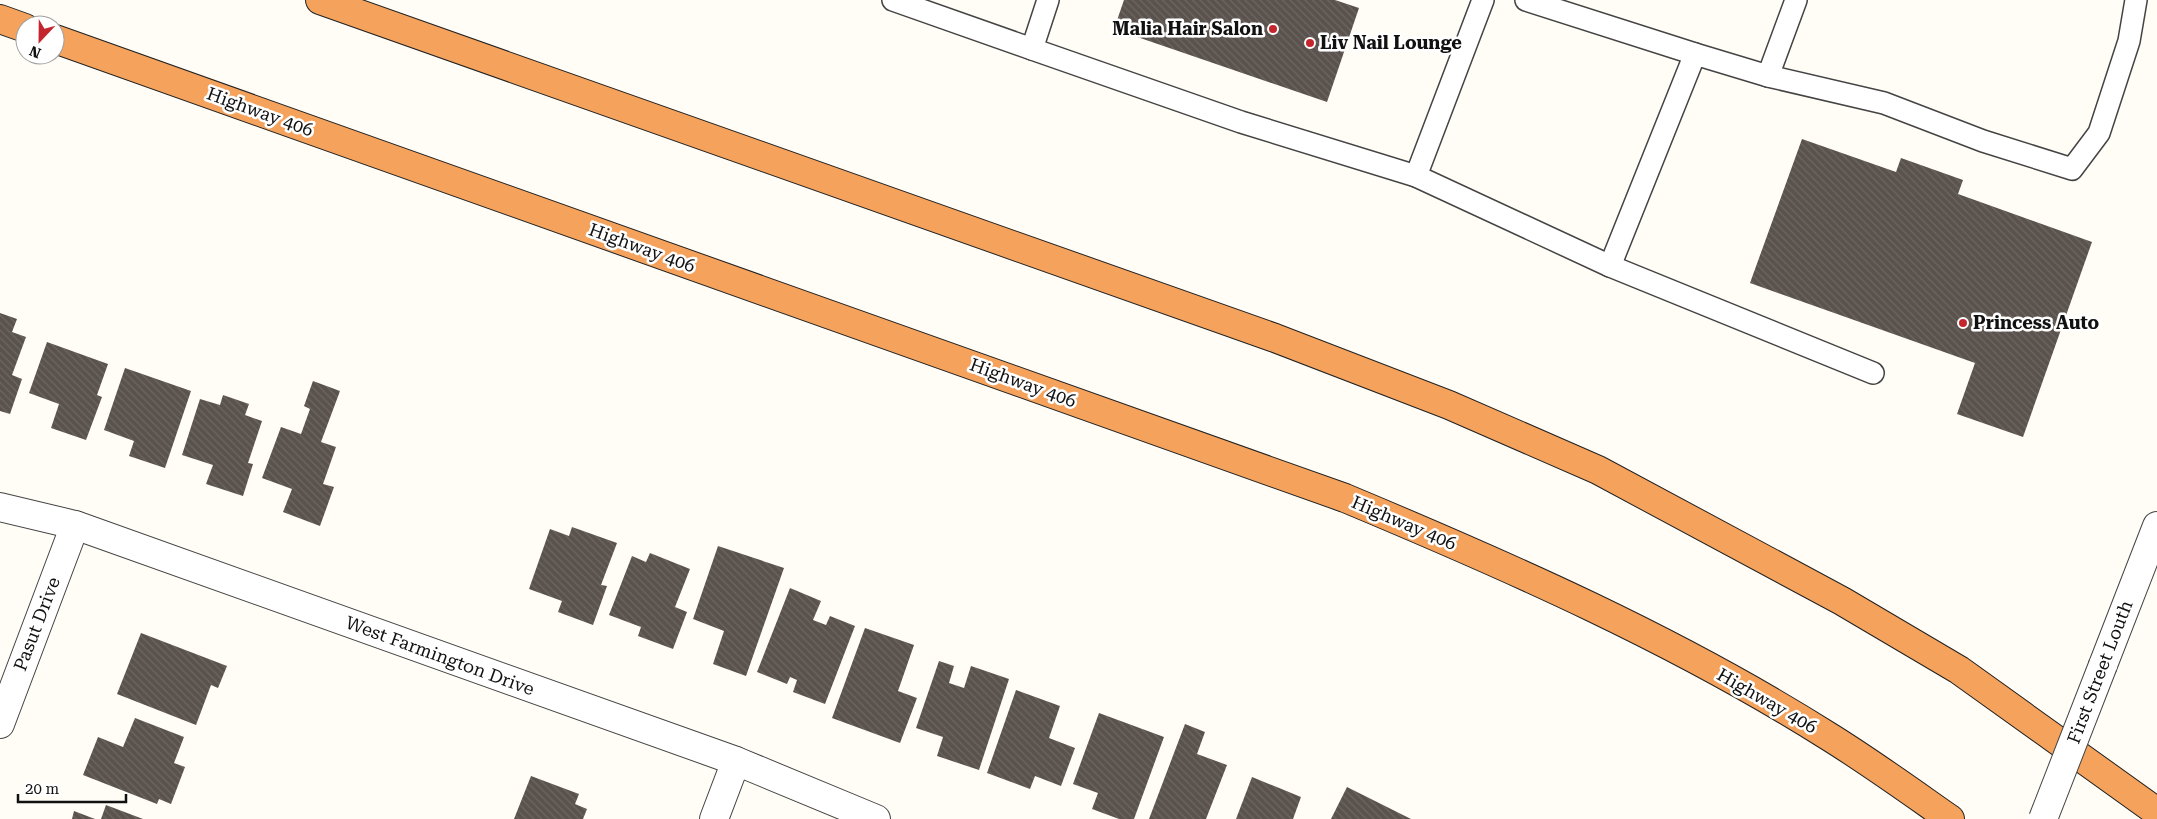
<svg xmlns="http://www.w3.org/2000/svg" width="2157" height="819" viewBox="0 0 2157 819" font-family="'Roboto Serif',serif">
	<defs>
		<pattern id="building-back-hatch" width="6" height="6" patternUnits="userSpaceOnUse" patternTransform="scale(1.25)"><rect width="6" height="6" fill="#5a524d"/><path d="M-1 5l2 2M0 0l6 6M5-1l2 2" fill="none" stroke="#6d6662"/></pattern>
	</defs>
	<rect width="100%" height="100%" fill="#fffdf5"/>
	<!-- building -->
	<g fill="url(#building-back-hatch)">
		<path d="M1124 0H1335L1359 8 1327 102 1114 29Z"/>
		<path d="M1802 139 1896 172 1901 158 1963 180 1958 194 2092 242 2023 437 1957 414 1975 363 1750 283Z"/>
		<path d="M0 313 17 319 12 332 26 337 12 375 22 379 10 414 0 411Z"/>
		<path d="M47 342 108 364 97 395 102 397 86 440 51 428 59 404 29 393Z"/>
		<path d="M125 368 191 391 165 468 129 456 134 441 104 430Z"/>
		<path d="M313 381 340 391 321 442 336 447 323 484 334 487 320 526 283 512 292 489 262 478 281 427 301 434 310 409 304 406Z"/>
		<path d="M223 395 249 404 245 415 262 421 248 463 253 464 243 496 206 484 213 465 182 455 200 399 220 405Z"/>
		<path d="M572 527 617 543 601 585 607 586 593 625 558 612 562 601 529 589 550 529 569 536Z"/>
		<path d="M718 546 784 568 746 676 713 664 724 631 693 619Z"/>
		<path d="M650 553 690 569 675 607 687 612 673 649 638 636 641 627 609 615 632 556 646 562Z"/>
		<path d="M790 588 821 601 813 620 826 625 830 616 855 626 825 704 793 692 797 680 790 677 787 684 757 672Z"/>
		<path d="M865 628 914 645 898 691 917 698 900 743 832 718Z"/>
		<path d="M141 633 227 666 218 688 211 685 196 725 117 694Z"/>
		<path d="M939 661 954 666 949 683 964 688 971 666 1009 679 979 770 937 756 943 737 916 728Z"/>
		<path d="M1016 690 1060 706 1049 738 1075 748 1061 786 1035 776 1030 789 987 773Z"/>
		<path d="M1099 713 1164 737 1134 819H1119L1092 809 1098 793 1073 784Z"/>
		<path d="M135 718 184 737 174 763 185 767 171 804 159 799 157 804 83 775 98 737 123 747Z"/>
		<path d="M1185 724 1205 732 1197 754 1227 765 1206 819H1149Z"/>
		<path d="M531 776 579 794 575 804 587 809 583 819H514Z"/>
		<path d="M1252 777 1301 797 1293 819H1236Z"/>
		<path d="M1347 787 1411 819H1331Z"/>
		<path d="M106 805 143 819H101Z"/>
		<path d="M74 811 95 819H72Z"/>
	</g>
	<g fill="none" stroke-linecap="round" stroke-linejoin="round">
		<defs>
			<g id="service">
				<path d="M893 0 1032 49"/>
				<path d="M1048 0 1032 49 1241 122 1416 176 1610 266 1873 373"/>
				<path d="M1526 0 1695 54"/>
				<path d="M1768 76 1884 103 1983 141 2072 169 2099 133 2129 41 2136 0"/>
				<path d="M1416 176 1483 0"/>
				<path d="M1610 266 1695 54 1768 76 1796 0"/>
			</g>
			<g id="minor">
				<path d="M0 507 75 525 736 761 876 819"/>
				<path d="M0 724 75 525"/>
				<path d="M714 819 736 761"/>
			</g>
			<path id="tertiary" d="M2103 665 2157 526"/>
			<g id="motorway">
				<path d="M320 0 1275 338 1449 405 1598 470 1842 601 1959 670 2157 812"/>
				<path d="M0 19 25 28"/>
				<path d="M55 39 1345 498C1510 567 1676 640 1828 736 1870 762 1910 791 1950 819"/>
			</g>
		</defs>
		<!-- service casing -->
		<use href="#service" stroke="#444" stroke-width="24"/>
		<!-- minor casing -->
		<use href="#minor" stroke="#444" stroke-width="30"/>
		<!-- tertiary casing -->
		<use href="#tertiary" stroke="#444" stroke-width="30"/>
		<!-- motorway casing -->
		<use href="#motorway" stroke="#222" stroke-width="30"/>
		<!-- service -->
		<use href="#service" stroke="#fff" stroke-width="21"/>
		<!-- minor -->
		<use href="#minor" stroke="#fff" stroke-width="28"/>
		<!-- tertiary -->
		<use href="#tertiary" stroke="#fff" stroke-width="28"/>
		<!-- motorway -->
		<use href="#motorway" stroke="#f5a25d" stroke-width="28"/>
		<defs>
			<path id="tertiary-bridge" d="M2043 819 2103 665"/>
		</defs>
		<!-- tertiary-bridge casing -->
		<use href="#tertiary-bridge" stroke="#444" stroke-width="30" stroke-linecap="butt"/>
		<!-- tertiary-bridge -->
		<use href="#tertiary-bridge" stroke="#fff" stroke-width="28"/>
	</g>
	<!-- markers -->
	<g fill="#c4262e" stroke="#fff" stroke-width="2">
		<circle cx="1273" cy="29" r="5"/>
		<circle cx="1310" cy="43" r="5"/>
		<circle cx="1963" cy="323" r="5"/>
	</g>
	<g text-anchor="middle" stroke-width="5" stroke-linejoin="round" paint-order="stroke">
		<!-- poi labels -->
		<g font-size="18" font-weight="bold" fill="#111" stroke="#fff" text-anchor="start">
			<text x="1263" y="35" text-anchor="end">Malia Hair Salon</text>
			<text x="1320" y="49">Liv Nail Lounge</text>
			<text x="1973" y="329">Princess Auto</text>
		</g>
		<!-- street labels -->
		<g font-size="18" fill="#111" stroke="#fff">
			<text transform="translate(260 112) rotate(20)" y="6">Highway 406</text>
			<text transform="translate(642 248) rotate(20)" y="6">Highway 406</text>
			<text transform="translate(1023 383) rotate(20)" y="6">Highway 406</text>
			<text transform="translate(1404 523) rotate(23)" y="6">Highway 406</text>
			<text transform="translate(37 624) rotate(-69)" y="6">Pasut Drive</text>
			<text transform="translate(440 656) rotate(20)" y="6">West Farmington Drive</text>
			<text transform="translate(2100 672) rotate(-69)" y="6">First Street Louth</text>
			<text transform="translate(1767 701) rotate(30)" y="6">Highway 406</text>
		</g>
	</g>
	<!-- north arrow -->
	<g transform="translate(40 40) rotate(202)"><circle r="24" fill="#ffffff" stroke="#a0a0a0"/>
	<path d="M0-4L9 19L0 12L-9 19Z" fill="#c4262e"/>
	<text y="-8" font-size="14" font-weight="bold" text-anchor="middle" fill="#111111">N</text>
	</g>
	<!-- scale -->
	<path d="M18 794v8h108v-8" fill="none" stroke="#111111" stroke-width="2.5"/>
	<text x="25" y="794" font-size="15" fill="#111111" stroke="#ffffff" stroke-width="4" paint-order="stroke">20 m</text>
</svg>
